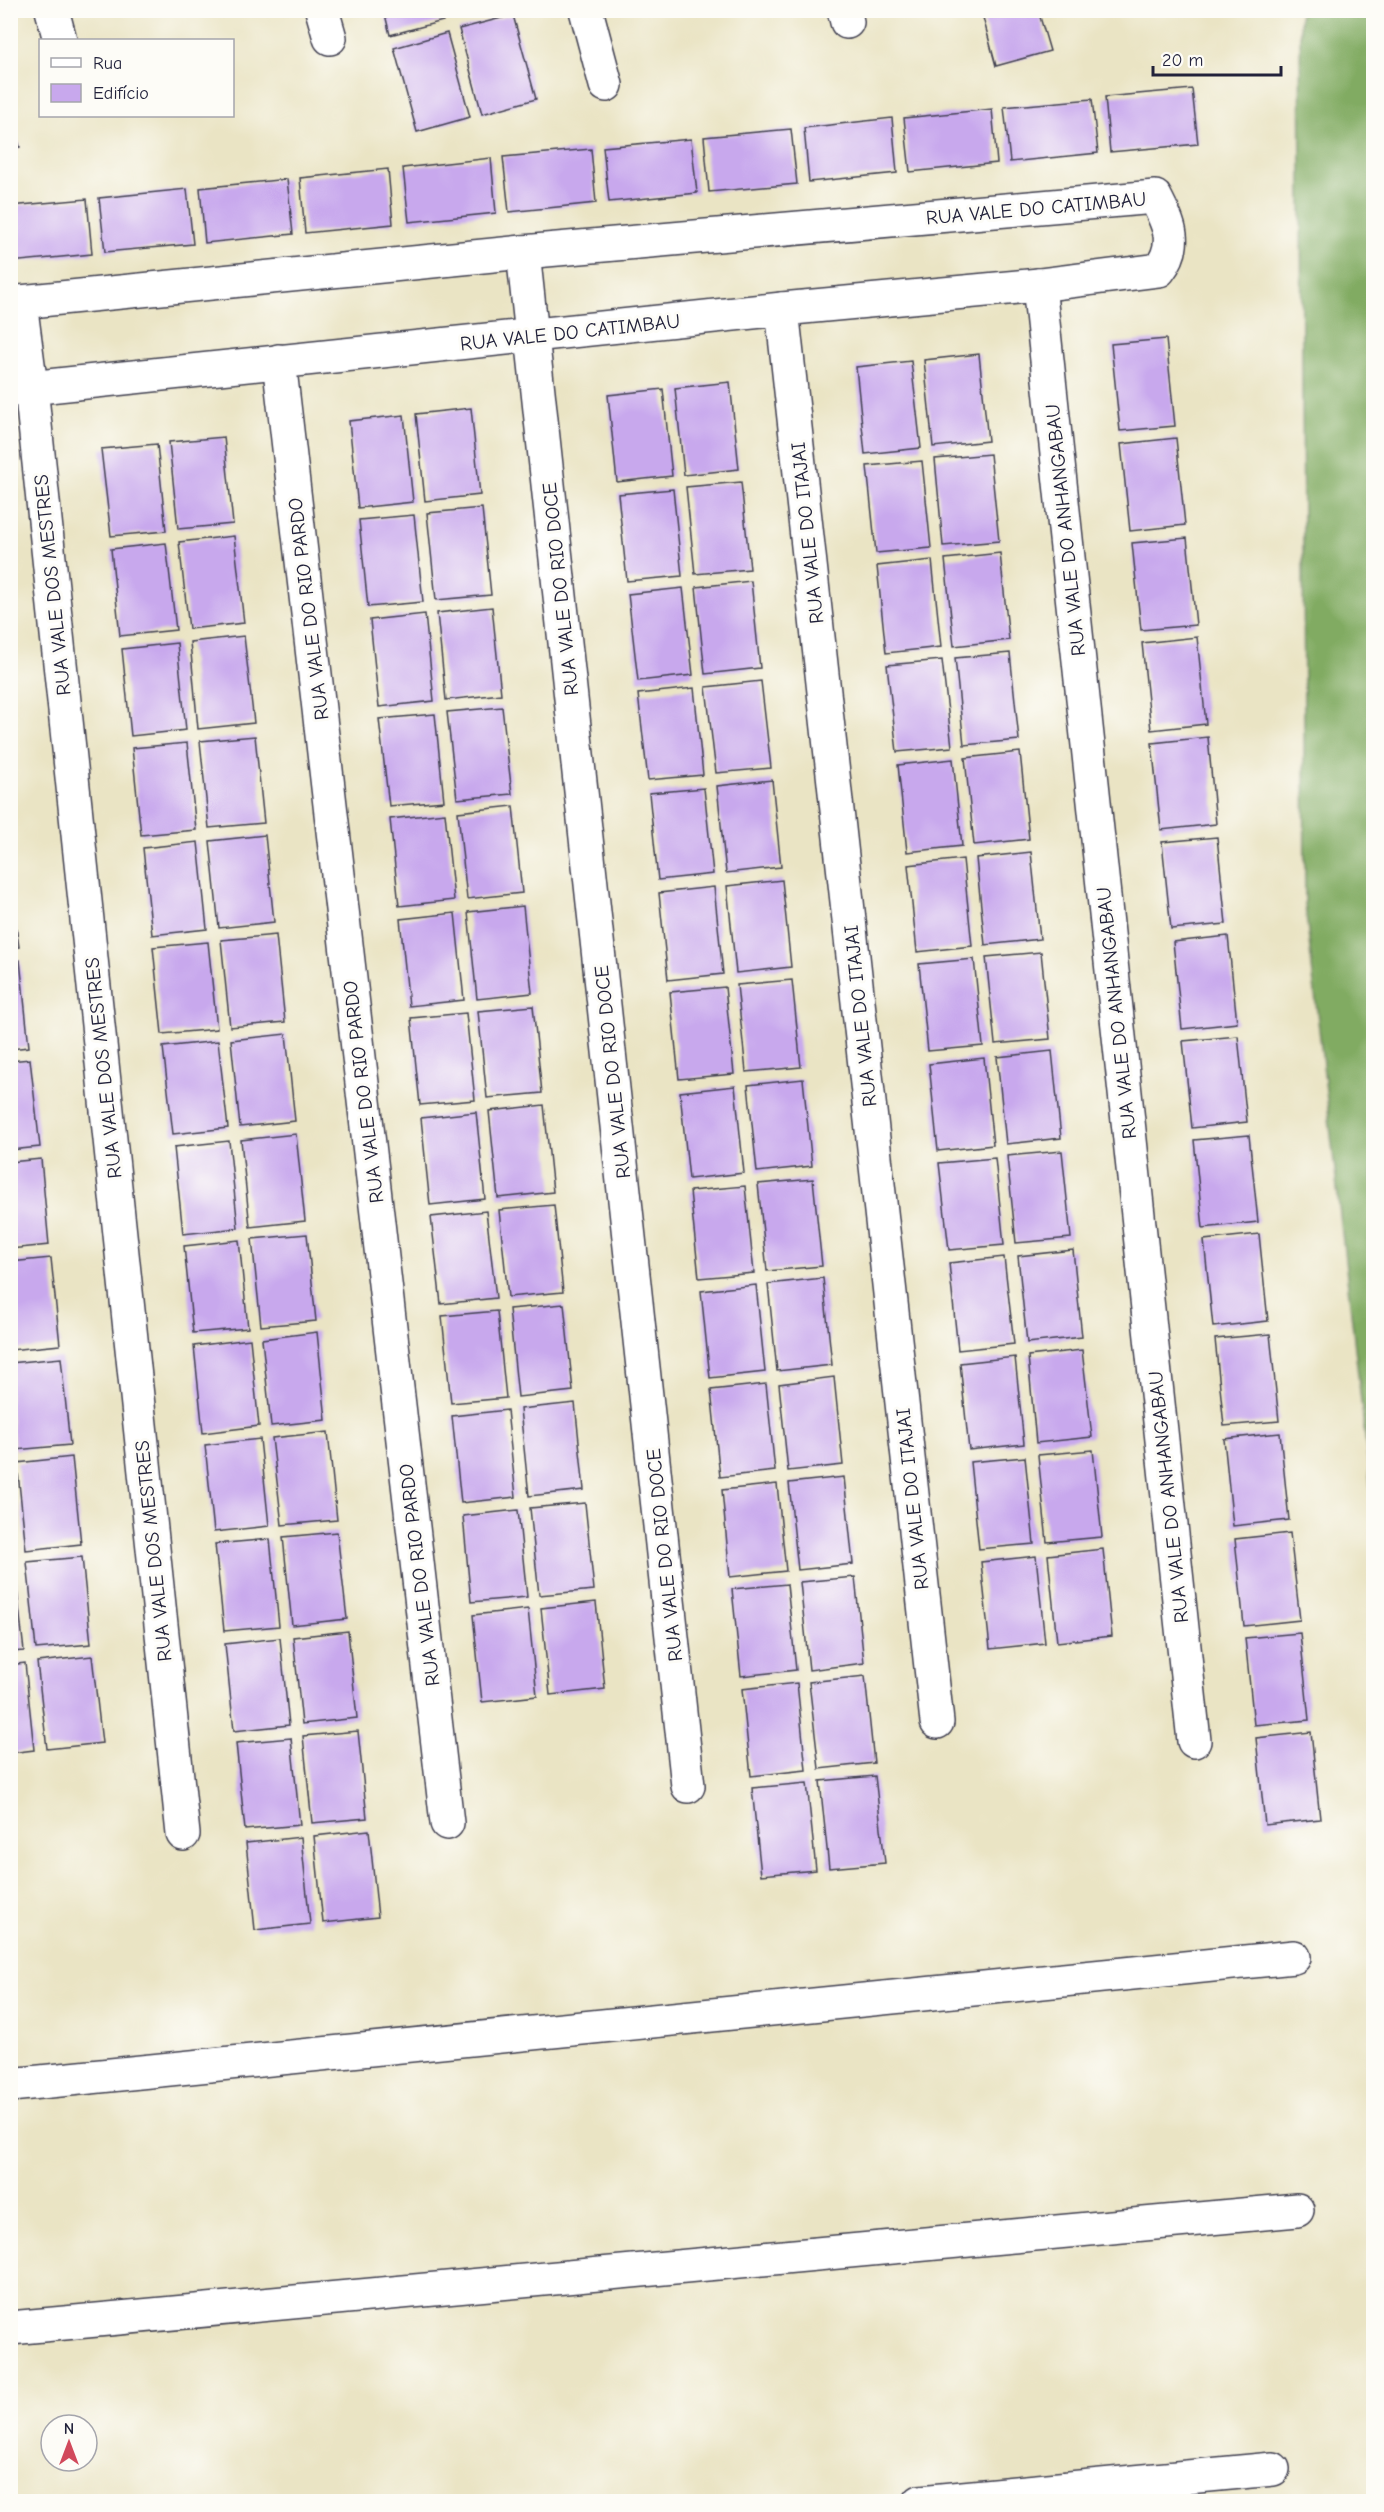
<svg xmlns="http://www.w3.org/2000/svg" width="1384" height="2512" viewBox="0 0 1384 2512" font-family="'Comic Neue',sans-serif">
	<rect width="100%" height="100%" fill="#fdfcf7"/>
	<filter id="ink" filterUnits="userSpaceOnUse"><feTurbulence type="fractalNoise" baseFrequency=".0167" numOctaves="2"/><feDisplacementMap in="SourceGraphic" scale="12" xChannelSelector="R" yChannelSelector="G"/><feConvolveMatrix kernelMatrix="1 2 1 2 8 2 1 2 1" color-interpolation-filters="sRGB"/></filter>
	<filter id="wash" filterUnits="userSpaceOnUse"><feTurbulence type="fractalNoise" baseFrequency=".008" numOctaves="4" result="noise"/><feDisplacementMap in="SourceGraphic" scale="24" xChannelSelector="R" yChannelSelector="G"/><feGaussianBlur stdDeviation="1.35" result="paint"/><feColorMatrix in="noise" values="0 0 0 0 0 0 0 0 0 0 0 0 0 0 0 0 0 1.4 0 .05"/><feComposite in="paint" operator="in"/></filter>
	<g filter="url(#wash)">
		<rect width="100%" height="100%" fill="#eae4c4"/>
		<!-- forest -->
		<path fill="#81ab62" stroke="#52664e" stroke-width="1.5" d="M1300 11H1373V1507L1305 905Z"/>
		<g id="blocks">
			<!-- building -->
			<g fill="#c8a8ed">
				<path d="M384 10H440L443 21 390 35Z"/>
				<path d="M454 10H478L479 11 456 17Z"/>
				<path d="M981 10H1038L1050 51 996 66Z"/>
				<path d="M513 15 536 99 482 114 459 29Z"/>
				<path d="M447 33 470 117 417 132 394 48Z"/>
				<path d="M1192 89 1198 144 1110 152 1105 97Z"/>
				<path d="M1092 99 1098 153 1010 162 1004 107Z"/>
				<path d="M992 109 997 163 910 172 904 118Z"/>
				<path d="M10 115 20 147 10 150Z"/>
				<path d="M892 118 897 173 809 182 804 128Z"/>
				<path d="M791 129 797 184 709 192 704 137Z"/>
				<path d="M691 139 697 193 609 202 603 147Z"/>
				<path d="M591 149 596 203 509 212 503 157Z"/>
				<path d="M491 158 496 213 409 222 403 168Z"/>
				<path d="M388 169 393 224 305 233 300 178Z"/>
				<path d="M287 179 293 234 205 243 200 188Z"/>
				<path d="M187 189 193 244 105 252 99 198Z"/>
				<path d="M87 199 92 254 10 262V206Z"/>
				<path d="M1166 339 1175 426 1120 431 1111 344Z"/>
				<path d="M979 354 988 441 933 447 924 360Z"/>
				<path d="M911 361 921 448 865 454 856 367Z"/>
				<path d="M730 382 739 469 684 475 675 388Z"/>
				<path d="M663 389 672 476 617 482 608 395Z"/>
				<path d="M471 408 480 495 425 501 416 414Z"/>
				<path d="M404 415 413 502 358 508 349 421Z"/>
				<path d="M224 437 233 524 178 529 169 442Z"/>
				<path d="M1176 438 1185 525 1130 531 1121 444Z"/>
				<path d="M157 444 166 531 111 536 101 449Z"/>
				<path d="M990 454 999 541 943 546 935 459Z"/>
				<path d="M922 461 931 548 876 553 867 466Z"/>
				<path d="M741 482 750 569 695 574 686 487Z"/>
				<path d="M673 489 682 576 627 581 618 494Z"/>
				<path d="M482 508 491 595 436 600 427 513Z"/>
				<path d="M414 515 423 602 368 607 359 520Z"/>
				<path d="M234 536 244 623 189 629 179 542Z"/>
				<path d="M1187 538 1196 625 1141 630 1132 543Z"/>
				<path d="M166 543 176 630 120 636 111 549Z"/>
				<path d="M1000 553 1009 640 954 646 945 559Z"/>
				<path d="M932 560 941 647 886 653 877 566Z"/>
				<path d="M751 581 760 668 705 674 696 587Z"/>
				<path d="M683 588 693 675 638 681 628 594Z"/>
				<path d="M492 607 501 694 446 700 437 613Z"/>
				<path d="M425 614 434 701 379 707 370 620Z"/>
				<path d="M244 636 254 723 198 729 190 642Z"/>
				<path d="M1197 637 1206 724 1151 730 1142 643Z"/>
				<path d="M177 643 186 730 131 736 122 649Z"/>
				<path d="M1010 653 1019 740 964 745 955 658Z"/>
				<path d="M942 660 952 747 897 752 887 665Z"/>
				<path d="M761 681 771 768 716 773 706 687Z"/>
				<path d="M694 688 703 775 648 780 638 694Z"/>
				<path d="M502 707 512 794 457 799 447 712Z"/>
				<path d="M435 714 444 801 389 806 379 719Z"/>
				<path d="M255 736 264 823 209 828 200 741Z"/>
				<path d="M1208 737 1216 824 1161 830 1152 743Z"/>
				<path d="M187 743 196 830 141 835 132 748Z"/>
				<path d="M1020 752 1029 839 974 845 965 758Z"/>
				<path d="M953 759 962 846 907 852 898 765Z"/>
				<path d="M772 780 781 867 726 873 717 786Z"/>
				<path d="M704 788 713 874 658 880 649 793Z"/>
				<path d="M513 806 522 893 467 899 458 812Z"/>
				<path d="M445 813 454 900 399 906 390 819Z"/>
				<path d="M265 835 274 922 219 928 210 841Z"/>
				<path d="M1217 837 1226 924 1171 929 1162 842Z"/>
				<path d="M198 842 207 929 152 935 143 848Z"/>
				<path d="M1031 852 1040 939 985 945 976 858Z"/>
				<path d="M963 859 972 946 917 952 908 865Z"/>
				<path d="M782 880 791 967 736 973 727 886Z"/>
				<path d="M10 884 19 947 10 948Z"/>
				<path d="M714 887 723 974 668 980 659 893Z"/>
				<path d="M523 906 532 993 477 999 468 912Z"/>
				<path d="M455 913 464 1000 409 1006 400 919Z"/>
				<path d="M276 935 285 1022 230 1027 221 940Z"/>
				<path d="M1228 936 1237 1023 1182 1029 1173 942Z"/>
				<path d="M208 942 217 1029 162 1034 153 947Z"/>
				<path d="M1041 952 1050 1039 995 1044 986 957Z"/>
				<path d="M974 959 983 1046 928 1051 919 964Z"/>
				<path d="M20 960 29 1047 10 1049V961Z"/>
				<path d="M792 980 801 1067 746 1072 737 985Z"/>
				<path d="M725 987 734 1074 679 1079 670 992Z"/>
				<path d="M533 1006 542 1093 487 1098 478 1011Z"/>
				<path d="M466 1013 475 1100 420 1105 411 1018Z"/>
				<path d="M286 1034 295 1121 240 1127 231 1040Z"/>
				<path d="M1238 1036 1247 1122 1192 1128 1183 1041Z"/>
				<path d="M218 1041 228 1128 173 1134 163 1047Z"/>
				<path d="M1052 1051 1061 1138 1006 1144 997 1057Z"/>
				<path d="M984 1058 993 1145 938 1151 929 1064Z"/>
				<path d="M30 1059 40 1147 10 1150V1061Z"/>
				<path d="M803 1079 812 1166 757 1172 748 1085Z"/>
				<path d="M735 1086 744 1173 689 1179 680 1092Z"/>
				<path d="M544 1105 553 1192 498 1198 489 1111Z"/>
				<path d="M476 1112 485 1199 430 1205 421 1118Z"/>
				<path d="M296 1134 305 1221 250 1227 241 1140Z"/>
				<path d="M1249 1135 1258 1222 1203 1228 1194 1140Z"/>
				<path d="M229 1141 238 1228 183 1234 174 1147Z"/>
				<path d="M1062 1151 1071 1238 1016 1243 1007 1156Z"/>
				<path d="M995 1158 1004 1245 949 1250 939 1163Z"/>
				<path d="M41 1159 49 1245 10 1249V1162Z"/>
				<path d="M813 1179 822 1266 767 1271 758 1184Z"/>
				<path d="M745 1186 754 1273 699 1278 690 1191Z"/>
				<path d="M554 1205 563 1292 508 1297 499 1210Z"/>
				<path d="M486 1211 496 1298 441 1304 431 1217Z"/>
				<path d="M307 1234 316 1321 261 1326 252 1239Z"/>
				<path d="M1259 1234 1268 1321 1213 1327 1204 1240Z"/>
				<path d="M239 1240 248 1328 193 1333 184 1246Z"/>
				<path d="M1073 1250 1082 1337 1027 1343 1018 1256Z"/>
				<path d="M1004 1257 1014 1344 958 1350 949 1263Z"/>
				<path d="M51 1258 60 1345 10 1350V1262Z"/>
				<path d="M823 1278 832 1365 777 1371 768 1284Z"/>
				<path d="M756 1285 765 1372 710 1378 701 1291Z"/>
				<path d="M564 1304 573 1391 518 1397 509 1309Z"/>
				<path d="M497 1311 506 1398 451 1403 442 1316Z"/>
				<path d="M317 1332 326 1420 271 1426 262 1339Z"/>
				<path d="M1270 1334 1279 1421 1224 1426 1215 1339Z"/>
				<path d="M250 1339 259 1426 203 1433 194 1346Z"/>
				<path d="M1082 1350 1092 1437 1036 1443 1028 1356Z"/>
				<path d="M1015 1357 1024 1444 969 1450 960 1363Z"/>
				<path d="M61 1358 70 1445 15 1450 10 1405V1363Z"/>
				<path d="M834 1377 843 1465 788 1471 779 1384Z"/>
				<path d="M766 1384 775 1471 720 1477 711 1390Z"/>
				<path d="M575 1403 584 1490 529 1496 520 1409Z"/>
				<path d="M507 1410 516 1497 461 1503 452 1416Z"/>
				<path d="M328 1432 337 1520 282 1525 272 1438Z"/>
				<path d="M1280 1433 1289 1520 1233 1526 1224 1439Z"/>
				<path d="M260 1439 269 1526 214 1532 205 1445Z"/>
				<path d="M1093 1450 1102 1537 1047 1542 1038 1455Z"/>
				<path d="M72 1457 81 1544 26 1550 17 1463Z"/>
				<path d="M1025 1457 1034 1544 979 1549 970 1462Z"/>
				<path d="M844 1477 853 1564 798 1570 789 1483Z"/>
				<path d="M777 1484 786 1571 730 1577 722 1490Z"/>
				<path d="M585 1503 594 1590 539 1595 530 1508Z"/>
				<path d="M518 1510 527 1597 471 1602 463 1516Z"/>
				<path d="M337 1532 347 1619 292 1625 283 1537Z"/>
				<path d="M1290 1533 1300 1620 1244 1626 1235 1539Z"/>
				<path d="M270 1539 279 1626 224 1631 215 1544Z"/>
				<path d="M1103 1549 1112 1636 1057 1642 1048 1555Z"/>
				<path d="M1036 1556 1045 1643 990 1649 981 1562Z"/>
				<path d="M82 1557 91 1644 36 1649 27 1562Z"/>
				<path d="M10 1564H14L24 1651 10 1652Z"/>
				<path d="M855 1577 864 1663 809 1670 800 1582Z"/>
				<path d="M787 1584 796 1670 741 1676 732 1589Z"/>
				<path d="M596 1602 605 1689 550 1695 541 1608Z"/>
				<path d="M528 1609 537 1696 482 1702 473 1615Z"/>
				<path d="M348 1631 357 1718 302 1724 293 1637Z"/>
				<path d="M1300 1633 1309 1720 1254 1725 1245 1638Z"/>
				<path d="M280 1638 289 1725 234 1731 225 1644Z"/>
				<path d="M92 1656 102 1743 47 1749 37 1662Z"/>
				<path d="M25 1663 34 1750 10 1753V1665Z"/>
				<path d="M865 1676 874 1763 819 1769 809 1682Z"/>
				<path d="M797 1683 806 1770 751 1776 742 1689Z"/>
				<path d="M358 1731 367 1818 312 1823 303 1736Z"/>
				<path d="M1311 1732 1320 1819 1265 1825 1256 1738Z"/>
				<path d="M291 1738 300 1825 245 1830 236 1743Z"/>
				<path d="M875 1776 885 1863 829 1868 820 1781Z"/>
				<path d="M807 1783 816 1870 761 1875 752 1788Z"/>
				<path d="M369 1830 378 1917 323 1923 314 1836Z"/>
				<path d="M301 1837 310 1924 255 1930 246 1843Z"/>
			</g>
		</g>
	</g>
	<g filter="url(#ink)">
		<use href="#blocks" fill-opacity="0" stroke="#403f50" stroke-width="1.5"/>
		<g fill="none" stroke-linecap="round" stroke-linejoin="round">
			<defs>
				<g id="street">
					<path d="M52 10 60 40"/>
					<path d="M322 10 330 38"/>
					<path d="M586 10 606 85"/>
					<path d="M844 10 847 22"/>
					<path d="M523 252 688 1786"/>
					<path d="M1039 285 1194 1741"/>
					<path d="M20 302 31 387 183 1834"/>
					<path d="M10 303 523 252 1155 197C1168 223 1180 243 1159 270L1039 285 782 309 10 390"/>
					<path d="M782 309 937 1722"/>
					<path d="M279 361 447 1823"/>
					<path d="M10 2085 1294 1957"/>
					<path d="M10 2328 1297 2210"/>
					<path d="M920 2502 1273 2469"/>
				</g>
			</defs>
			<!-- street casing -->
			<use href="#street" stroke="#403f50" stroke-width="36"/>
			<!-- street -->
			<use href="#street" stroke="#fff" stroke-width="33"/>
		</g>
	</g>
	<g text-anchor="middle" stroke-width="6" stroke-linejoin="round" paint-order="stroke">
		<!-- street labels -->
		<g font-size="20" fill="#22223b" stroke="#fdfcf7">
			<text transform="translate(1036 208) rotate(-5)" y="7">RUA VALE DO CATIMBAU</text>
			<text transform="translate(570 332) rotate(-6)" y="7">RUA VALE DO CATIMBAU</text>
			<text transform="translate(1065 530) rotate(-96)" y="7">RUA VALE DO ANHANGABAU</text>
			<text transform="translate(807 533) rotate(-96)" y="7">RUA VALE DO ITAJAI</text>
			<text transform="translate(52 585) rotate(-96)" y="7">RUA VALE DOS MESTRES</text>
			<text transform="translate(560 589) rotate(-96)" y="7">RUA VALE DO RIO DOCE</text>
			<text transform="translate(308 609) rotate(-97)" y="7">RUA VALE DO RIO PARDO</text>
			<text transform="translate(1116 1013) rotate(-96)" y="7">RUA VALE DO ANHANGABAU</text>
			<text transform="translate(860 1016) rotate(-96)" y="7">RUA VALE DO ITAJAI</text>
			<text transform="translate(103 1068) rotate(-96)" y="7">RUA VALE DOS MESTRES</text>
			<text transform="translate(612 1072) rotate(-96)" y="7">RUA VALE DO RIO DOCE</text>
			<text transform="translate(363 1092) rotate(-97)" y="7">RUA VALE DO RIO PARDO</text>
			<text transform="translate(1168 1497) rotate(-96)" y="7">RUA VALE DO ANHANGABAU</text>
			<text transform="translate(912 1499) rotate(-96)" y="7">RUA VALE DO ITAJAI</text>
			<text transform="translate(153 1551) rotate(-96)" y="7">RUA VALE DOS MESTRES</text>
			<text transform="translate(664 1555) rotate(-96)" y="7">RUA VALE DO RIO DOCE</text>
			<text transform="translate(419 1575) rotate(-97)" y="7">RUA VALE DO RIO PARDO</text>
		</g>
	</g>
	<!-- margin -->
	<rect width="1384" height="2512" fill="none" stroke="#fdfcf7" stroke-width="36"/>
	<!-- legend -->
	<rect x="39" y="39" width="195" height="78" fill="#fdfcf7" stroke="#a5a5ac" stroke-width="1.5"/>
	<rect x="51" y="58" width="30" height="9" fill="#ffffff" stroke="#a5a5ac" stroke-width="1.5"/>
	<text x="93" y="69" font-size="18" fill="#22223b">Rua</text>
	<rect x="51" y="84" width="30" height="18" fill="#c8a8ed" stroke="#a5a5ac" stroke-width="1.5"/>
	<text x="93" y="99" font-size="18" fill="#22223b">Edifício</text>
	<!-- north arrow -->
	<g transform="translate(69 2443)"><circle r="28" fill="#fdfcf7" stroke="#a5a5ac" stroke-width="1.5"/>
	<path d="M0-4.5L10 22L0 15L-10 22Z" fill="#d1495b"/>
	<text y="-9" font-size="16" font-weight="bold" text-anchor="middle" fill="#22223b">N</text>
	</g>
	<!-- scale -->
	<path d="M1153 66v9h128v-9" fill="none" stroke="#22223b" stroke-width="3"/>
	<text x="1162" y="66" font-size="18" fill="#22223b" stroke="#fdfcf7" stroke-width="4.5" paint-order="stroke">20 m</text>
</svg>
